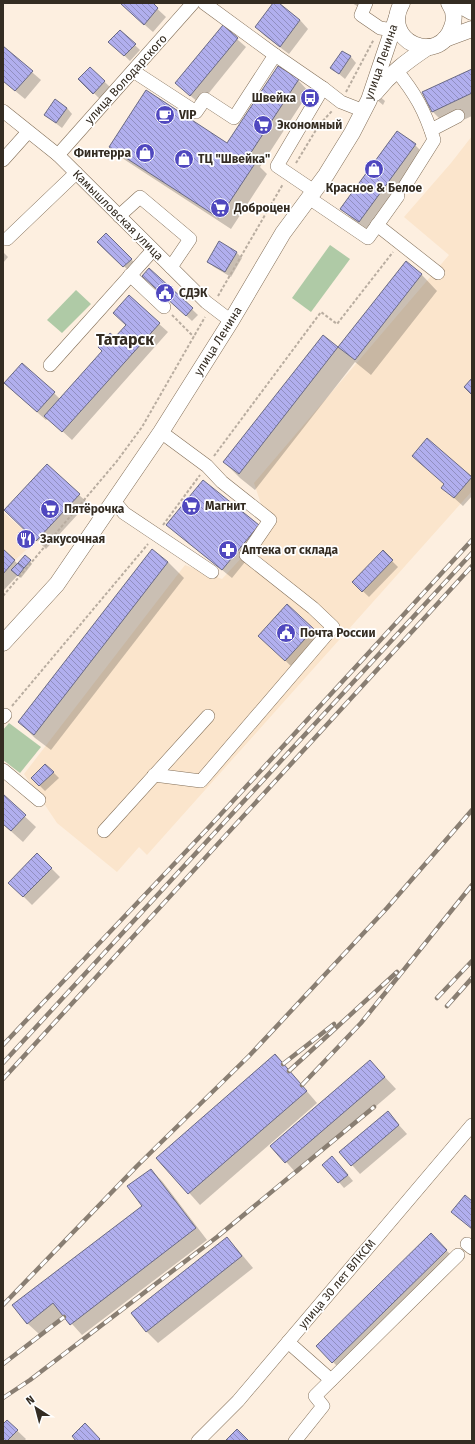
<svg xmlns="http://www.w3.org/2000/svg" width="475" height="1444" viewBox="0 0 475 1444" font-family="'Fira Sans',sans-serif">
	<defs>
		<pattern id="building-back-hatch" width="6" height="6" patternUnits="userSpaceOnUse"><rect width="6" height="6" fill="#b1afee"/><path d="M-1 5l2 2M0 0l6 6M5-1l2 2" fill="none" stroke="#918fc0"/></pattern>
	</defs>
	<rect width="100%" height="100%" fill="#fdefe0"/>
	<!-- built -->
	<g fill="#fbe5cc">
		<path d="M472 136V491L147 855 139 847 117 872 57 823 24 774 185 565 222 579 269 528 254 483 449 255 404 217 451 163Z"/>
		<path d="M3 512 36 541 15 560 3 550Z"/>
	</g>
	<!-- park -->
	<g fill="#afcaa6">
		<path d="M330 245 350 259 311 312 292 298Z"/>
		<path d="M76 290 91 304 62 333 47 320Z"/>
		<path d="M9 723 41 747 20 773 3 760V730Z"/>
	</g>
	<!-- shadow -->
	<g fill="#0003">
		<path d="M124 3H151L166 17 153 32 131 13Z"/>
		<path d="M274 3H277L300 20 308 29 289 54 265 36 256 27Z"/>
		<path d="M352 3H365L362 9Z"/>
		<path d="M223 27 246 47 200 104 185 91Z"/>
		<path d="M120 31 140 50 130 61 110 42Z"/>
		<path d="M3 47 41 80 25 99 3 81Z"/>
		<path d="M342 52 351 57 356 63 345 79 332 68Z"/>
		<path d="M90 68 110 87 100 99 79 79Z"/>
		<path d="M472 70V116L448 127 432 111Z"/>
		<path d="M298 80 309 92 260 167 267 174 231 229 122 158 110 147 228 144Z"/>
		<path d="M379 96 385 101 383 105 377 100Z"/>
		<path d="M67 108 72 114 62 128 45 115Z"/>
		<path d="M415 145 426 156 371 233 353 220 342 209Z"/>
		<path d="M106 235 137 265 130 272 99 242Z"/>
		<path d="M3 252 8 257 3 263Z"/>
		<path d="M237 253 242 258 231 277 214 267 208 262Z"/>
		<path d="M406 262 422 275 437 291 371 375 355 362 255 490 240 478 224 462 323 336 338 348Z"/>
		<path d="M150 269 198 315 192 321 149 281Z"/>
		<path d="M129 297 168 332 72 440 48 418 46 420 14 392 54 393 60 399 127 325Z"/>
		<path d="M428 439 472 478V496L463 506 443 488 445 485Z"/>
		<path d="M203 481 267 535 232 578 176 533Z"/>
		<path d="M79 495 88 503 46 549 14 519Z"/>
		<path d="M3 550 18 564 30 561 32 564 21 578 18 575 3 591Z"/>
		<path d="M383 552 398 567 369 597 353 582Z"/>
		<path d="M168 562 184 578 51 750 35 738 19 722Z"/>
		<path d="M314 629 322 638 294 669 268 644Z"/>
		<path d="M53 772 59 778 45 791 32 778Z"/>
		<path d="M3 796 36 827 23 842 3 824Z"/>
		<path d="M37 854 60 877 32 905 10 883Z"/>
		<path d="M370 1061 396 1089 297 1174 272 1146Z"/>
		<path d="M286 1067 317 1103 200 1205 158 1158Z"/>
		<path d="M388 1113 407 1134 360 1174 352 1165Z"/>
		<path d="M338 1163 353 1181 344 1188 324 1165Z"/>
		<path d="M151 1170 162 1181 207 1240 82 1335 64 1315 39 1334 27 1323 143 1206Z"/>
		<path d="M431 1235 458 1262 344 1373 317 1346Z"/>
		<path d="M227 1238 238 1250 253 1268 158 1343 147 1332 133 1313Z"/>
		<path d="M7 1421 26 1439 24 1441H3V1425Z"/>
	</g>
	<!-- building -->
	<g fill="url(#building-back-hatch)" stroke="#6a6a85">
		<path d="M122 3H153L158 8 144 25 121 4Z"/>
		<path d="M273 3H279L300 20 280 47 255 27Z"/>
		<path d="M223 25 238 38 190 96 175 83Z"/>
		<path d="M120 30 136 44 124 56 108 42Z"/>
		<path d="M3 46 33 71 15 91 3 81Z"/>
		<path d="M342 51 351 56 339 74 330 68Z"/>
		<path d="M278 66 299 79 248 157 256 162 219 218 109 147 146 90 227 143Z"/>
		<path d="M90 67 105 81 93 94 78 79Z"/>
		<path d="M472 69V93L432 112 422 92Z"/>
		<path d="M55 99 67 108 56 123 44 115Z"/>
		<path d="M397 131 416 144 359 222 340 209Z"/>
		<path d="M106 233 132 259 123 267 97 242Z"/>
		<path d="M219 241 237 252 225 272 207 262Z"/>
		<path d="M406 261 422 274 355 360 338 347Z"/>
		<path d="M149 268 193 308 186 316 142 276Z"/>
		<path d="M129 295 160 323 62 432 44 416 102 351 98 347 110 333 115 337 126 325 113 313Z"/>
		<path d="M323 335 338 347 239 474 223 462Z"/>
		<path d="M22 363 55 392 37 412 4 383Z"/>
		<path d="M472 378V395L464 387Z"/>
		<path d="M427 438 472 477 454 498 441 488 444 484 412 456Z"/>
		<path d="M47 464 80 494 36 541 4 510Z"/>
		<path d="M203 480 259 525 222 570 166 525Z"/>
		<path d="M3 549 15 560 3 574Z"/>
		<path d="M152 549 168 562 34 735 18 722Z"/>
		<path d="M383 550 393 560 362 592 352 582Z"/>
		<path d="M25 555 31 560 24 568 18 563Z"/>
		<path d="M18 563 24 568 18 576 11 570Z"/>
		<path d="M287 604 314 629 285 661 258 636Z"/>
		<path d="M45 764 54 772 39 786 31 778Z"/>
		<path d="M3 794 26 815 11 831 3 824Z"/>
		<path d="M37 853 52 868 23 897 8 883Z"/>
		<path d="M275 1054 307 1091 188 1194 156 1158Z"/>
		<path d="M370 1060 385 1077 285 1163 270 1146Z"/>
		<path d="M388 1111 399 1125 351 1166 339 1152Z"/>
		<path d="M332 1156 348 1175 338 1183 322 1165Z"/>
		<path d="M151 1169 196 1228 70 1325 53 1303 27 1324 12 1305 142 1206 127 1186Z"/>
		<path d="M465 1195 472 1201V1229L451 1212Z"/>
		<path d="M431 1233 447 1250 332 1363 316 1346Z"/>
		<path d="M227 1237 242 1256 146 1332 131 1313Z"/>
		<path d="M7 1420 18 1430 7 1441H3V1424Z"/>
		<path d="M85 1423 100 1439 98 1441H76L72 1436Z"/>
		<path d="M237 1429 249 1441H225Z"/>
	</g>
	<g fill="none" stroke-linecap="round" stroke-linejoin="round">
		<defs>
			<g id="minor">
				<path d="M204 3 275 55"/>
				<path d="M366 3 361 15 380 28 393 30"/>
				<path d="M396 70C415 93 425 111 434 140L405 186"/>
				<path d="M133 71 196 112 205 99 234 118 275 55 323 88"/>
				<path d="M3 111 58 155 206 302 231 321"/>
				<path d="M431 130 458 116"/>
				<path d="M58 155 193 3"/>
				<path d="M3 160 28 132"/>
				<path d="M314 191 277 166 323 88 341 102 364 111"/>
				<path d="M309 198 368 238 398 196"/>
				<path d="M119 216 140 197 190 239 171 267"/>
				<path d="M377 225 438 273"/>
				<path d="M7 239 76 173"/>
				<path d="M130 275 164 307"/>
				<path d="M50 365 153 250"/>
				<path d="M114 501 124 513 212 572"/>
				<path d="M3 717 5 715"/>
				<path d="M3 770 39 800"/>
				<path d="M154 775 201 781 333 627 313 608 246 555 270 520 222 482 207 466 161 432"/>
				<path d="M104 831 208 716"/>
				<path d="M467 1244 472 1248"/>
				<path d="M288 1342 331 1380"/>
				<path d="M198 1441 238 1401 472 1125"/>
				<path d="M295 1441 323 1406 315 1396 458 1255"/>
			</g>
			<g id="major">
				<path d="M402 3C380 41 439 67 452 27 455 19 454 10 449 3"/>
				<path d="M456 3 472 12"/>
				<path d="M445 39 472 29"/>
				<path d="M375 93C391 73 407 61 428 47"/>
				<path d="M3 643 57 584 161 432 231 321 283 233 326 175 352 133 369 100 397 17"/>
			</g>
		</defs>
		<!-- minor casing -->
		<use href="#minor" stroke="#826e57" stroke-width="14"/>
		<!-- major casing -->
		<use href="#major" stroke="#826e57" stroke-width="17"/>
		<!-- path -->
		<g stroke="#b9ada0" stroke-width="2" stroke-dasharray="3 2" stroke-linecap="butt">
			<path d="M346 92 374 39"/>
			<path d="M296 163 319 125 332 111"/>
			<path d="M218 296 283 184"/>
			<path d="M172 315 194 337"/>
			<path d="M214 456 321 312 337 324 393 252"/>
			<path d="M163 525 200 475"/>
			<path d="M3 596 117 461 142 427 205 317"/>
			<path d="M12 706 148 544"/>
		</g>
		<!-- minor -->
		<use href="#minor" stroke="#fff" stroke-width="13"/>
		<!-- major -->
		<use href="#major" stroke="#fff" stroke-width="16"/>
		<defs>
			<g id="rail">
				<path d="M437 998 472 961"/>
				<path d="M447 1006 472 978"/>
				<path d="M3 1045 210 826 472 540"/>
				<path d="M3 1063 472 553"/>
				<path d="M283 1064 334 1024"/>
				<path d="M289 1071 397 972"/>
				<path d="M3 1079 472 566"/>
				<path d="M302 1085 361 1023 472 885"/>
				<path d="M3 1305 137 1166 249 1056 387 908 472 810"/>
				<path d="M3 1364 64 1317"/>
				<path d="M3 1398 30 1380 217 1237 374 1107"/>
			</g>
		</defs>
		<!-- rail casing -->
		<use href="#rail" stroke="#897e72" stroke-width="4.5"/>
		<!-- rail -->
		<use href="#rail" stroke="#fff" stroke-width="3" stroke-dasharray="9" stroke-linecap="butt"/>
	</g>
	<!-- icons -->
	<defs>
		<symbol id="bus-disc" viewBox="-11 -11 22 22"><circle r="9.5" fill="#5048bf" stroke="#fff"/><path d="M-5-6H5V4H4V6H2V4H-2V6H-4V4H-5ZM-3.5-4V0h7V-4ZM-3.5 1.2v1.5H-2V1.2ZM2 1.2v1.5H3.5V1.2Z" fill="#fff"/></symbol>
		<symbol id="cafe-disc" viewBox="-11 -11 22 22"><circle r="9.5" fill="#5048bf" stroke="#fff"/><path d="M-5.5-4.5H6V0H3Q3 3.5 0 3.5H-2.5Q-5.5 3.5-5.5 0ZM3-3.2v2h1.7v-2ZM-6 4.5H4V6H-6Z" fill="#fff"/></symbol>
		<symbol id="supermarket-disc" viewBox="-11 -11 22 22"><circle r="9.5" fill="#5048bf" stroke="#fff"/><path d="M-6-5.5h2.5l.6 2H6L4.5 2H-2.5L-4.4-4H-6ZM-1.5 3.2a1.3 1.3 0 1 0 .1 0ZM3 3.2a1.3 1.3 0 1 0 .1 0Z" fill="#fff"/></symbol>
		<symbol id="shop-disc" viewBox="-11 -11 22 22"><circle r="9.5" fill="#5048bf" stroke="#fff"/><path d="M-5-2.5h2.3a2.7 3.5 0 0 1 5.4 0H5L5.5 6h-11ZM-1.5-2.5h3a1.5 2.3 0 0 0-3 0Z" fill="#fff"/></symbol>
		<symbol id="civic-disc" viewBox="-11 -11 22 22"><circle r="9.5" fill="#5048bf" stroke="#fff"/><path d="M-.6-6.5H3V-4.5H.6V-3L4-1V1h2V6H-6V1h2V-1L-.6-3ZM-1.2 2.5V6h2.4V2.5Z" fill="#fff"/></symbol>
		<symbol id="restaurant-disc" viewBox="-11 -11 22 22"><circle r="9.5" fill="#5048bf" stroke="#fff"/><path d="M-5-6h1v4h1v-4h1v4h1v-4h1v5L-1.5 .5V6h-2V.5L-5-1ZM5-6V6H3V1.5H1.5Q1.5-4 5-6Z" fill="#fff"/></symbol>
		<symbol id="pharmacy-disc" viewBox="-11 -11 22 22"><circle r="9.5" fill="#5048bf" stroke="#fff"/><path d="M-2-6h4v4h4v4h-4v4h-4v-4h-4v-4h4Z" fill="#fff"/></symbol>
	</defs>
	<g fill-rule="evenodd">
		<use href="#bus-disc" x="299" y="87" width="22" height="22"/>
		<use href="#cafe-disc" x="154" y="104" width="22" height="22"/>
		<use href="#supermarket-disc" x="252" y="114" width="22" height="22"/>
		<use href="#shop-disc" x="134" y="142" width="22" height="22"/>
		<use href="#shop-disc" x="173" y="148" width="22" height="22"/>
		<use href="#shop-disc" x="363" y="158" width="22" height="22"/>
		<use href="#supermarket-disc" x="209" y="197" width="22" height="22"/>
		<use href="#civic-disc" x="154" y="282" width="22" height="22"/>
		<use href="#supermarket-disc" x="180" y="495" width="22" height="22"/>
		<use href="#supermarket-disc" x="39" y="498" width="22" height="22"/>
		<use href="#restaurant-disc" x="15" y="528" width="22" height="22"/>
		<use href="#pharmacy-disc" x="217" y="539" width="22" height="22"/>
		<use href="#civic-disc" x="275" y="622" width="22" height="22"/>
	</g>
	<g text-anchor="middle" stroke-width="3.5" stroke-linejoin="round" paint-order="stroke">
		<!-- street labels -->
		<g font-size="12" fill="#342c22" stroke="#fff">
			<text transform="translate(381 62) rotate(-71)" y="4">улица Ленина</text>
			<text transform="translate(126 79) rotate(-48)" y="4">улица Володарского</text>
			<text transform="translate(118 215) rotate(45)" y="4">Камышловская улица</text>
			<text transform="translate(218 341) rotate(-58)" y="4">улица Ленина</text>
			<text transform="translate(337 1284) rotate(-50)" y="4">улица 30 лет ВЛКСМ</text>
		</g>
		<!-- poi labels -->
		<g font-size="12" font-weight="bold" fill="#342c22" stroke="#fff" text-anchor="start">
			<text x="296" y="102" text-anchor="end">Швейка</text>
			<text x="179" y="119">VIP</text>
			<text x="277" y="129">Экономный</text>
			<text x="131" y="157" text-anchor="end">Финтерра</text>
			<text x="198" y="163">ТЦ "Швейка"</text>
			<text x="374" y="192" text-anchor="middle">Красное &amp; Белое</text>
			<text x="234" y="212">Доброцен</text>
			<text x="179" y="297">СДЭК</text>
			<text x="205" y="510">Магнит</text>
			<text x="64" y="513">Пятёрочка</text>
			<text x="40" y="543">Закусочная</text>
			<text x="242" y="554">Аптека от склада</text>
			<text x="300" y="637">Почта России</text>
		</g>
		<!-- district labels -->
		<g font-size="16" font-weight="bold" fill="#342c22" stroke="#fff">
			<text x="125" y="345">Татарск</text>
		</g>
	</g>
	<!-- border -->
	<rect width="475" height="1444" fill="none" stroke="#342c22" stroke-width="8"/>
	<!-- north arrow -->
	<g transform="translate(36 1408) rotate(324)" stroke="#ffffff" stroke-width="3" paint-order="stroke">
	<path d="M0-3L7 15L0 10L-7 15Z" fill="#342c22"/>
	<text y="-6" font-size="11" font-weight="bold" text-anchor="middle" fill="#342c22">N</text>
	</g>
</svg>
